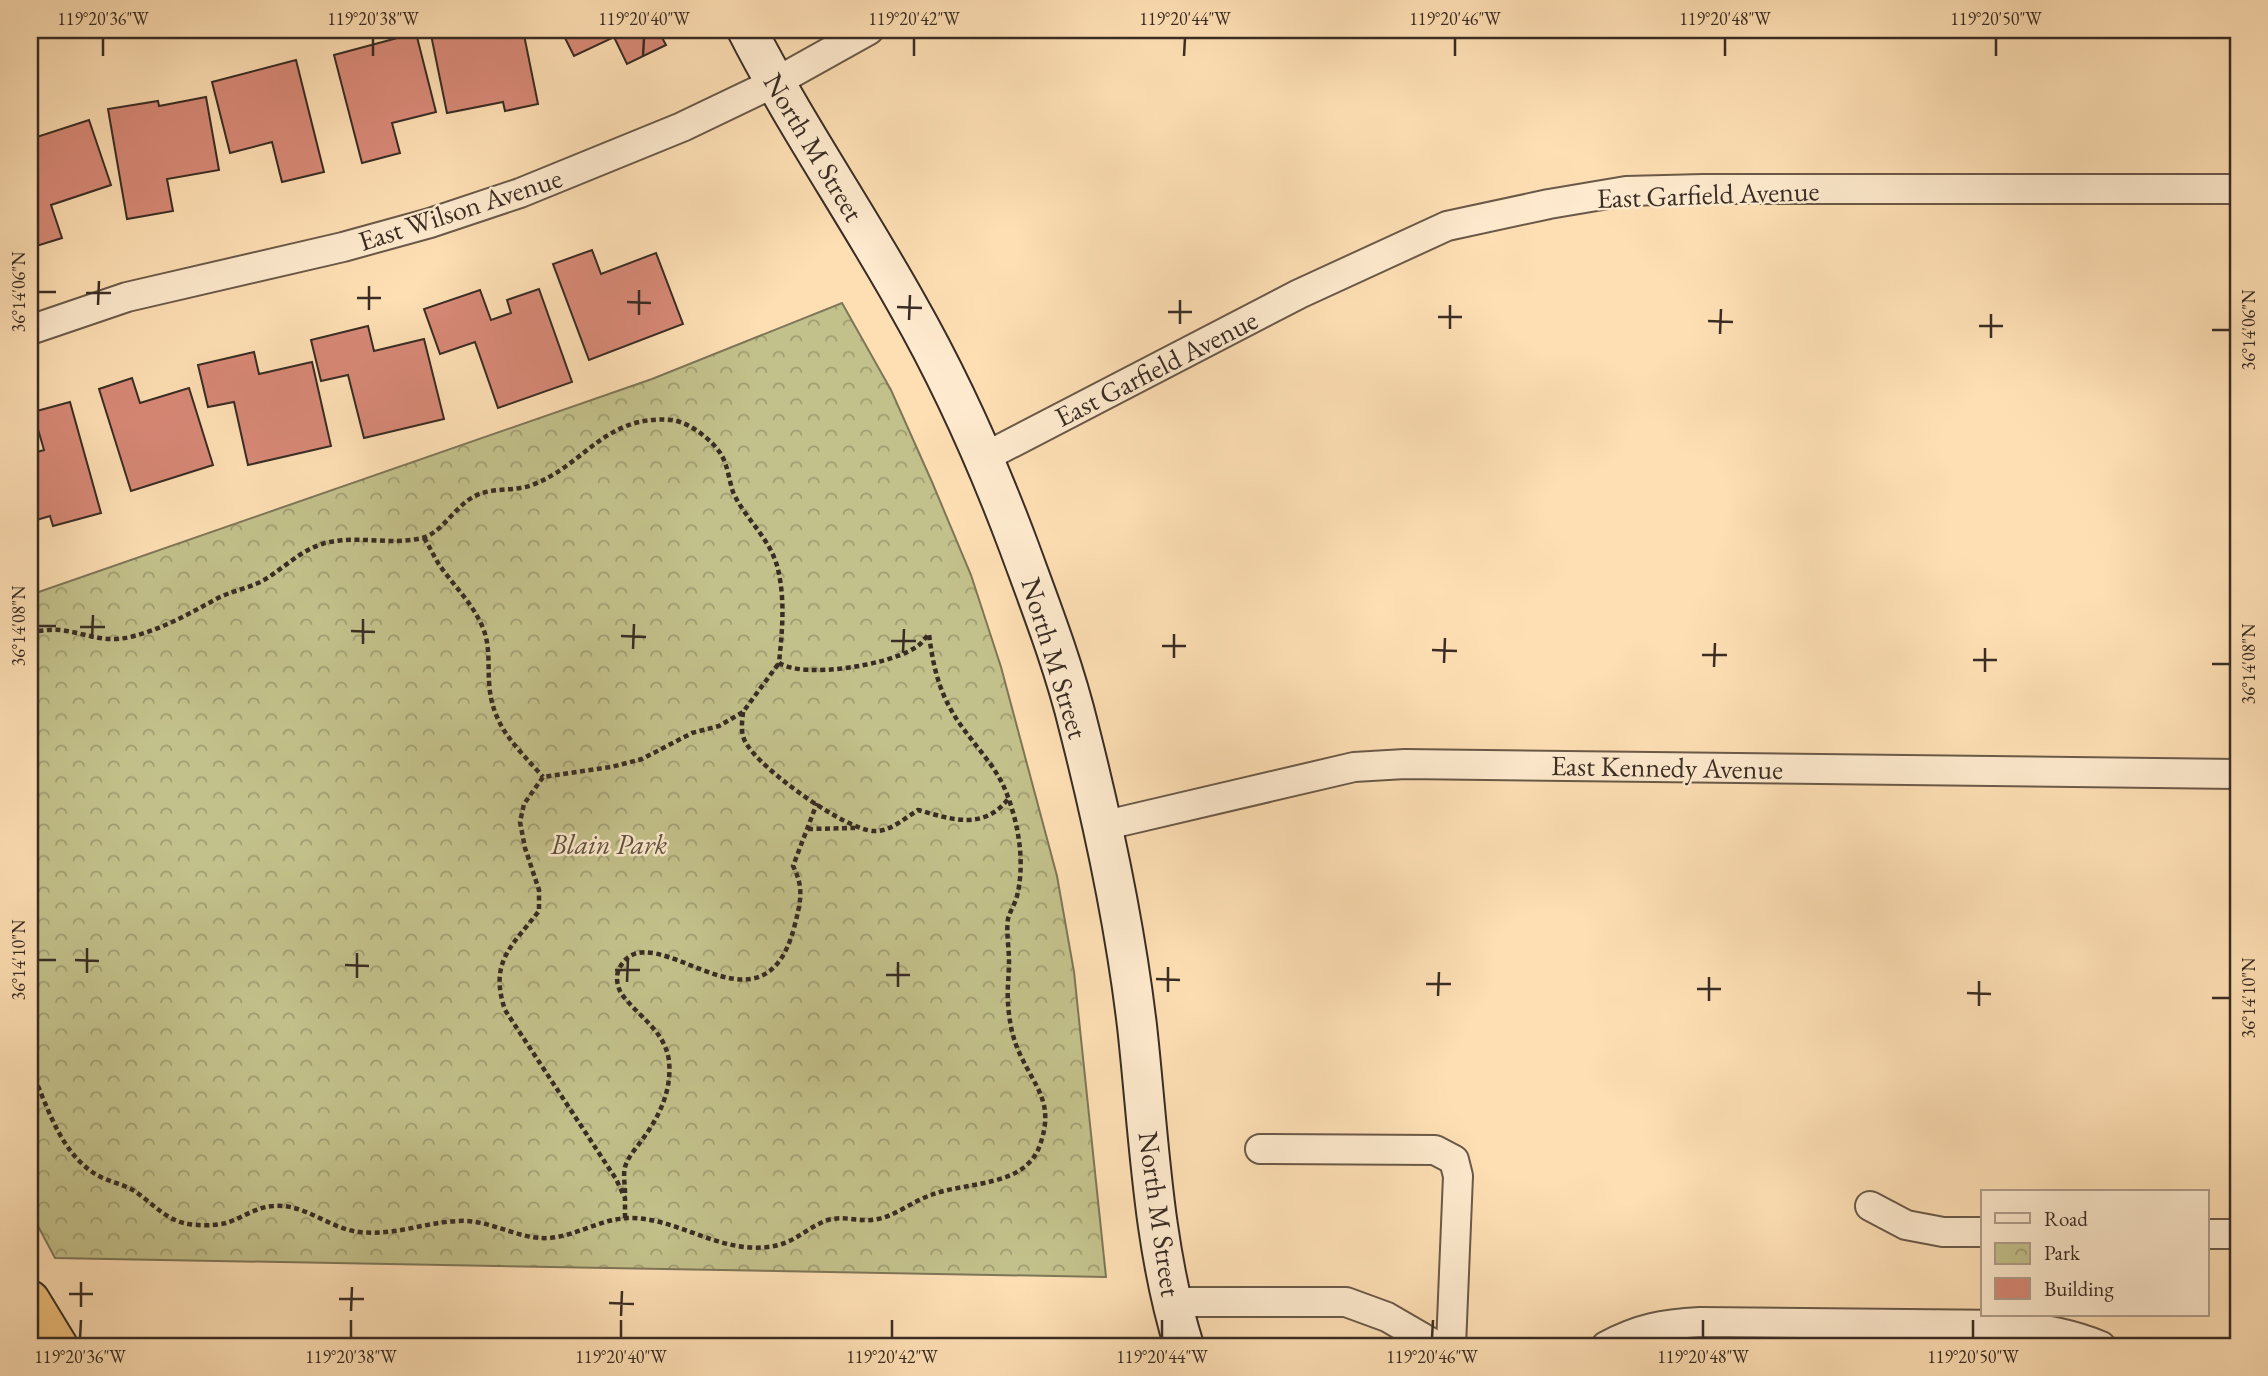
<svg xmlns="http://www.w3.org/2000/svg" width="2268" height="1376" viewBox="0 0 2268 1376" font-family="'EB Garamond',serif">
	<defs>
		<pattern id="park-crowns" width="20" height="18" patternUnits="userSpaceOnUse" patternTransform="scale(1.75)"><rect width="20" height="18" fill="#c3c18b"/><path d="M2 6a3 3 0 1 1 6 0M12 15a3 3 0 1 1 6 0" fill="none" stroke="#9f9d71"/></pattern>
	</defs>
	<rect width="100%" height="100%" fill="#fedfb4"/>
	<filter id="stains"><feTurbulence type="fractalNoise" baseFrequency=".00286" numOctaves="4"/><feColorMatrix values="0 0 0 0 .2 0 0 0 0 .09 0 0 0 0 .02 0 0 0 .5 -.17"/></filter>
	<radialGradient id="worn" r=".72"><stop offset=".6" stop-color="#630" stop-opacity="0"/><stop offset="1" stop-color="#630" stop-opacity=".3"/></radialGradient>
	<!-- park -->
	<path fill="url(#park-crowns)" stroke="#7e7658" stroke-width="2" d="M842 303 891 390 932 482 971 575 1001 667 1057 876 1074 972 1106 1277 55 1258 30 1211V595L652 379Z"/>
	<!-- building -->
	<g fill="#d88977" stroke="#392c24" stroke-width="2">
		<path d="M430 30H523L538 104 505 111 503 102 447 113Z"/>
		<path d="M561 30H658L666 45 627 64 614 37 574 56Z"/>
		<path d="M416 33 436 112 392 123 400 153 362 163 334 55Z"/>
		<path d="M296 60 324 172 282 182 272 142 230 153 212 82Z"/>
		<path d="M206 97 219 170 167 179 173 211 127 219 108 109 158 101 159 106Z"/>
		<path d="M89 120 111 185 51 205 62 238 30 248V123L33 122 37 137Z"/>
		<path d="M592 250 601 274 656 253 683 324 589 360 553 264Z"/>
		<path d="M539 289 572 382 498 408 475 342 440 354 424 309 480 290 491 320 511 313 507 300Z"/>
		<path d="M368 326 374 351 424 339 444 419 364 438 348 375 321 381 311 340Z"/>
		<path d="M254 352 259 374 312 362 331 446 248 465 234 402 208 407 198 365Z"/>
		<path d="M132 378 140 403 189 388 213 465 131 491 99 389Z"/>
		<path d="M70 402 101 513 53 526 50 516 30 522V454L44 450 33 412Z"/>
	</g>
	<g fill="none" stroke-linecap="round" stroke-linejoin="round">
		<defs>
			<g id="street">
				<path d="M30 330 127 297 343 247 430 223 520 193 682 127 774 83 869 30"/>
				<path d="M983 458 1299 294 1447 226 1549 204 1626 191 1703 189H2238"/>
				<path d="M1102 826 1354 767 1405 764 2238 774"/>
				<path d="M1260 1149 1435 1150 1454 1160 1458 1176 1451 1346"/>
				<path d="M1870 1206 1906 1225 1943 1232H1983"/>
				<path d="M2207 1234H2238"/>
				<path d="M1172 1302H1346L1387 1317 1437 1346"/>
				<path d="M1606 1346C1639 1328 1663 1324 1700 1322L2011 1325C2043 1329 2072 1334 2101 1346"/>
			</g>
			<path id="secondary" d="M747 30C795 124 855 211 907 304 951 381 988 464 1019 547 1041 607 1064 666 1079 728 1104 826 1125 925 1137 1026 1149 1133 1152 1243 1184 1346"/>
			<path id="highway" d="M30 1300 58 1346"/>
		</defs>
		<!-- street casing -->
		<use href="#street" stroke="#6a5948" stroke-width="32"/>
		<!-- secondary casing -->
		<use href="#secondary" stroke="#392c24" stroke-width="42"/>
		<!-- highway casing -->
		<use href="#highway" stroke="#392c24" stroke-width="42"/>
		<!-- path -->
		<g stroke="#392c24" stroke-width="4.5" stroke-dasharray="5 3.5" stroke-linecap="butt">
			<path d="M424 538C430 547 434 557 440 566 455 587 473 604 483 628 490 645 488 664 489 681 491 726 516 746 543 777"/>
			<path d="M30 632C40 631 51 629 61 630 89 634 105 644 134 636 165 628 192 612 220 597 235 590 250 588 264 580 284 568 300 551 322 544 354 534 389 546 422 538 441 534 456 505 475 496 492 487 513 492 532 485 585 465 605 414 672 420 689 422 714 441 722 456 728 467 729 480 733 492 746 521 773 540 779 574 785 604 782 633 779 663 806 679 886 665 913 649 920 646 924 639 929 634 932 659 937 684 949 706 966 739 996 762 1008 797 1019 827 1025 864 1017 896 1015 904 1010 911 1008 919 1006 932 1009 948 1009 961 1009 975 1007 989 1008 1003 1009 1019 1012 1037 1019 1052 1035 1088 1055 1102 1040 1145 1025 1188 967 1181 931 1195 913 1201 897 1215 878 1219 862 1223 844 1215 828 1220 805 1228 795 1244 768 1247 718 1253 678 1218 630 1218 602 1218 577 1236 549 1238 518 1240 490 1219 459 1221 425 1222 395 1236 360 1232 329 1229 305 1203 273 1206 256 1207 242 1218 226 1223 214 1226 196 1226 184 1223 164 1218 152 1203 136 1192 124 1184 109 1182 97 1175 63 1155 50 1114 35 1079L30 1071"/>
			<path d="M743 712C742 724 740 733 746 743 760 769 845 830 874 831 890 832 905 818 918 810 951 819 983 831 1008 799"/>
			<path d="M808 829 855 828"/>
			<path d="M625 1193C625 1185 623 1175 625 1167 628 1157 636 1148 642 1140 659 1117 672 1091 669 1061 665 1030 637 1016 621 993 617 986 615 975 620 967 652 909 761 1050 794 928 800 904 805 889 793 866L817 803"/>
			<path d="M625 1218V1198L616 1179 505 1010C489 962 511 947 539 911V890L525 848 520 822 524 804 543 777 611 767 642 759 692 733 719 726 743 712 779 663"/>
		</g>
		<!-- street -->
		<use href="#street" stroke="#feeace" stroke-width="28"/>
		<!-- secondary -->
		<use href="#secondary" stroke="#feeace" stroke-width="38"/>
		<!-- highway -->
		<use href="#highway" stroke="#efc07a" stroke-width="38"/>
	</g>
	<!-- ticks -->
	<path fill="none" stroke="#392c24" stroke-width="2.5" d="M103 56V38M373 56V38M643 56 644 38M914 56V38M1184 56 1185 38M1455 56V38M1725 56V38M1996 56V38M38 292H56M86 293H111M357 298H381M627 302 651 303M98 305 99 281M897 307 922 308M369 310V286M1168 312H1192M639 315V290M1438 317H1462M909 320 910 295M1708 321 1733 322M1180 324V300M1979 326H2003M1450 329V305M2212 330H2230M1720 334 1721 309M1991 338V314M38 626H56M80 627H105M351 631 375 632M621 636 646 637M92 639 93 615M891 641H916M363 644V619M1162 646H1186M633 649 634 624M1432 650 1457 651M903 653 904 629M1702 655H1727M1174 658V634M1973 660H1997M1444 663 1445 638M2212 664H2230M1714 667 1715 643M1985 672V648M38 960H56M75 960 99 961M345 965 369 966M615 970H640M87 973V948M886 975H910M357 978V953M1156 979 1180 980M627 982 628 958M1426 984H1451M898 987V962M1697 989H1721M1168 992V967M1967 993 1991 994M1438 996 1439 972M2212 998H2230M1709 1001V977M1979 1006V981M69 1294H93M339 1299H364M609 1303 634 1304M81 1307V1282M351 1311 352 1287M621 1316 622 1291M80 1338 81 1320M351 1338V1320M621 1338V1320M892 1338V1320M1162 1338V1320M1432 1338 1433 1320M1703 1338V1320M1973 1338V1320"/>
	<g text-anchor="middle" stroke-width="5" stroke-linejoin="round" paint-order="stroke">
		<!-- street labels -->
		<g font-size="28" fill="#392c24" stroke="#feeace">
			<text transform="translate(814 147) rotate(59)" y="10">North M Street</text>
			<text transform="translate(1708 194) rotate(-2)" y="10">East Garfield Avenue</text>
			<text transform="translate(460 209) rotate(-18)" y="10">East Wilson Avenue</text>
			<text transform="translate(1156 368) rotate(-27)" y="10">East Garfield Avenue</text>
			<text transform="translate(1055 658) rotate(73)" y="10">North M Street</text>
			<text transform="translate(1667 767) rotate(1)" y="10">East Kennedy Avenue</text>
			<text transform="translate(1160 1214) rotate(82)" y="10">North M Street</text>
		</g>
		<!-- park labels -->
		<g font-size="28" font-style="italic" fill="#5c513e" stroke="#feeace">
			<text x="609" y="854">Blain Park</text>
		</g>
	</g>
	<!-- margin -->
	<rect width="2268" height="1376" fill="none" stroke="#fedfb4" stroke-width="77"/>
	<!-- legend -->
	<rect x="1981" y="1190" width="228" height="126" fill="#feeace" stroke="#af9e8a" stroke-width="2"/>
	<rect x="1995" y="1213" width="35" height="10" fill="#feeace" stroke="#af9e8a" stroke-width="2"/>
	<text x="2044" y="1226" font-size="21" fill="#392c24">Road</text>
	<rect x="1995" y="1243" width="35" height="21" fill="url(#park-crowns)" stroke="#af9e8a" stroke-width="2"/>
	<text x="2044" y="1260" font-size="21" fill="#392c24">Park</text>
	<rect x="1995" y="1278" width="35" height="21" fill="#d88977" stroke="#af9e8a" stroke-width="2"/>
	<text x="2044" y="1296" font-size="21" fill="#392c24">Building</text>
	<rect x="38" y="38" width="2192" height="1300" fill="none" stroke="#392c24" stroke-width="2.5"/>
	<g font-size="18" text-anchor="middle" fill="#392c24">
		<text x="103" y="25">119°20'36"W</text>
		<text x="373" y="25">119°20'38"W</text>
		<text x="644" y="25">119°20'40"W</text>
		<text x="914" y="25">119°20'42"W</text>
		<text x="1185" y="25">119°20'44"W</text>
		<text x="1455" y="25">119°20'46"W</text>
		<text x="1725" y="25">119°20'48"W</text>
		<text x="1996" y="25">119°20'50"W</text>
		<text transform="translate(19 292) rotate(-90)" y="6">36°14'06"N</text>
		<text transform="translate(2249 330) rotate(-90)" y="6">36°14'06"N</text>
		<text transform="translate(19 626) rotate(-90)" y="6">36°14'08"N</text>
		<text transform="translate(2249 664) rotate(-90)" y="6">36°14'08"N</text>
		<text transform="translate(19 960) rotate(-90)" y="6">36°14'10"N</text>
		<text transform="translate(2249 998) rotate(-90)" y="6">36°14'10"N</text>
		<text x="80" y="1363">119°20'36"W</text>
		<text x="351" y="1363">119°20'38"W</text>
		<text x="621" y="1363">119°20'40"W</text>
		<text x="892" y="1363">119°20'42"W</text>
		<text x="1162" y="1363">119°20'44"W</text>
		<text x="1432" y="1363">119°20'46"W</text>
		<text x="1703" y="1363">119°20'48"W</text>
		<text x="1973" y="1363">119°20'50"W</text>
	</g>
	<rect width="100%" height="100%" filter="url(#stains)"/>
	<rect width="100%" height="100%" fill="url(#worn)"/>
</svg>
